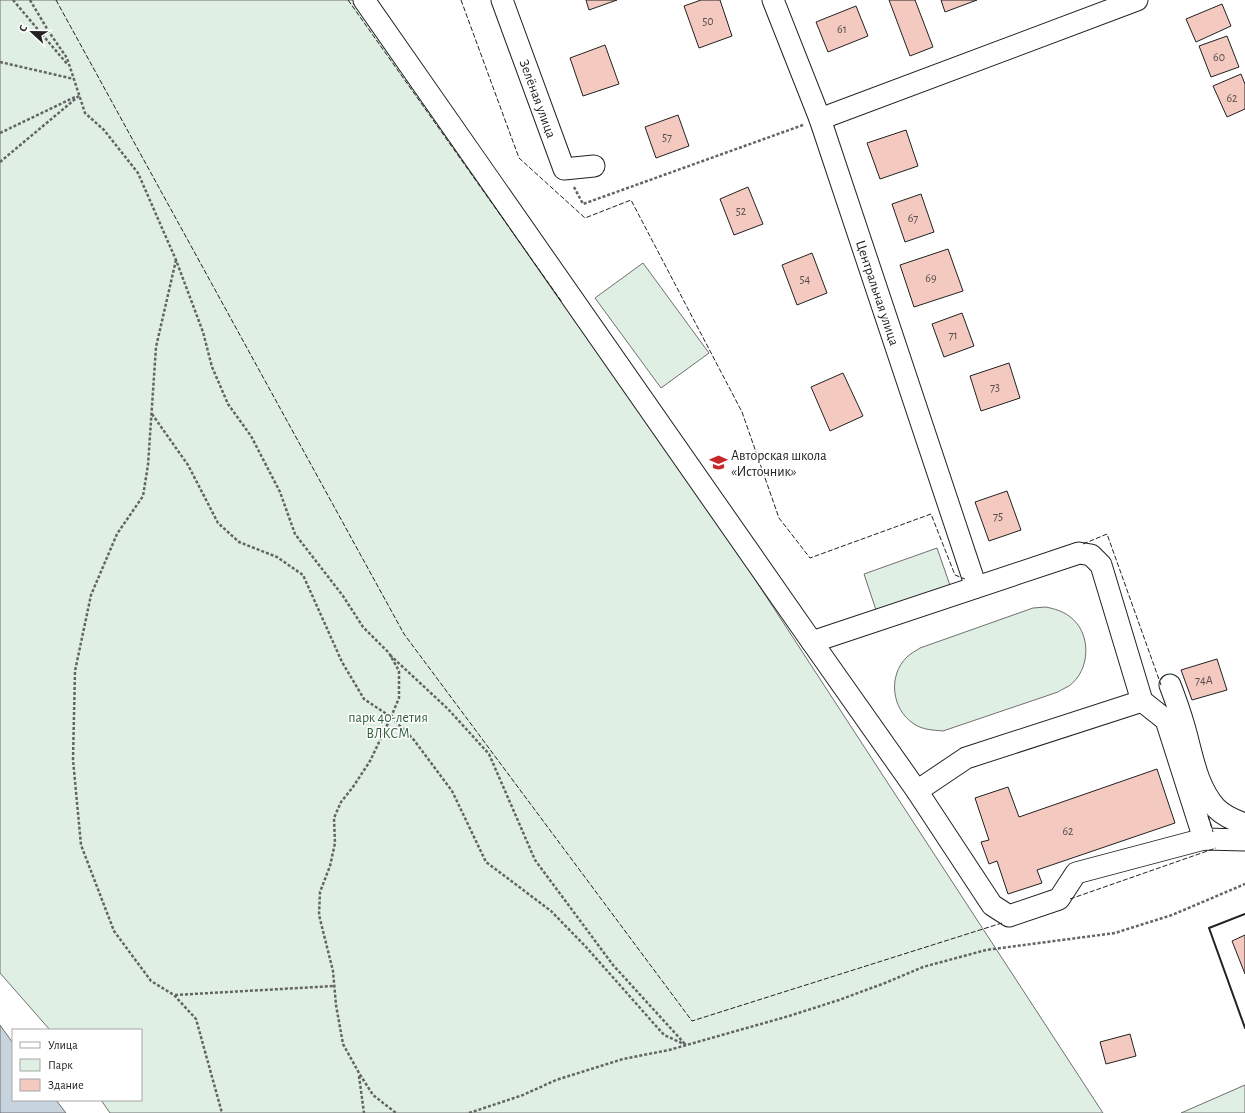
<svg xmlns="http://www.w3.org/2000/svg" width="1245" height="1113" viewBox="0 0 1245 1113" font-family="'Alegreya Sans',sans-serif">
	<rect width="100%" height="100%" fill="#fff"/>
	<!-- green -->
	<g fill="#e0efe3" stroke="#6f6f6f">
		<path d="M0 0H377L494 179 1103 1113H110L101 1100H141V1030H50L0 973Z"/>
		<path d="M643 263 709 353 661 388 595 298Z"/>
		<path d="M937 548 952 591 878 616 864 574Z"/>
		<path d="M1046 607C1055 609 1062 611 1069 616 1092 632 1091 670 1069 686 1065 688 1061 690 1058 692L943 731C933 730 923 730 914 724 891 709 888 675 907 657 911 653 916 651 920 648L1033 608Z"/>
		<path d="M1245 1085V1113H1181Z"/>
	</g>
	<!-- water -->
	<path fill="#c7d3dd" stroke="#6f6f6f" d="M0 1025 13 1043V1100H56L66 1113H0Z"/>
	<!-- building -->
	<g fill="#f3c9c0" stroke="#222">
		<path d="M586 0H617L589 10Z"/>
		<path d="M701 0H720L732 36 699 48 684 6Z"/>
		<path d="M889 0H915L933 47 910 56Z"/>
		<path d="M941 0H977L945 12Z"/>
		<path d="M1222 4 1231 26 1196 42 1186 19Z"/>
		<path d="M856 6 868 36 828 52 816 22Z"/>
		<path d="M1227 36 1239 67 1211 77 1199 46Z"/>
		<path d="M605 45 619 84 583 96 570 58Z"/>
		<path d="M1241 74 1245 84V109L1227 117 1213 86Z"/>
		<path d="M678 115 689 146 656 158 645 127Z"/>
		<path d="M906 130 918 166 880 179 867 143Z"/>
		<path d="M748 187 763 224 734 235 720 199Z"/>
		<path d="M921 194 934 232 905 242 892 204Z"/>
		<path d="M948 249 963 291 914 307 900 265Z"/>
		<path d="M812 253 827 293 797 305 782 265Z"/>
		<path d="M962 313 974 346 944 357 932 324Z"/>
		<path d="M1009 363 1020 398 981 411 970 376Z"/>
		<path d="M843 373 863 416 830 431 811 387Z"/>
		<path d="M1007 491 1021 530 989 541 975 502Z"/>
		<path d="M1217 659 1227 690 1192 700 1181 670Z"/>
		<path d="M1157 769 1175 823 1037 870 1042 883 1008 894 997 861 989 864 981 842 989 840 975 798 1008 787 1019 817Z"/>
		<path d="M1245 935V974L1232 941Z"/>
		<path d="M1130 1034 1136 1056 1106 1064 1100 1042Z"/>
	</g>
	<g fill="none" stroke-linecap="round" stroke-linejoin="round">
		<defs>
			<g id="minor">
				<path d="M364 0 812 642 1079 553 1091 555 1101 565 1142 701 1166 720 1204 839"/>
				<path id="s1" d="M502 0 564 169 594 166"/>
				<path id="s2" d="M773 0 820 119 976 587"/>
				<path d="M820 119 1137 0"/>
				<path d="M812 642 917 791 992 905 1009 916 1059 899 1076 873 1204 839 1245 840"/>
				<path d="M1170 685C1175 698 1180 712 1184 726 1192 753 1196 786 1216 808 1223 815 1236 821 1245 824"/>
				<path d="M917 791 966 758 1142 701"/>
			</g>
		</defs>
		<!-- minor casing -->
		<use href="#minor" stroke="#222" stroke-width="23"/>
		<!-- path -->
		<g stroke="#646464" stroke-width="2.5" stroke-dasharray="3 2" stroke-linecap="butt">
			<path d="M13 0 68 65"/>
			<path d="M30 0 49 32 67 58 85 113 104 130 138 173 176 260 203 332 212 367 228 404 251 436 280 492 295 534 343 596 363 627 389 653 399 671V698L391 717 370 761 353 787 341 802 334 818 335 843 330 866 320 892 319 915 333 971 336 1005 343 1044 359 1073 373 1095 396 1113"/>
			<path d="M0 62 74 79"/>
			<path d="M0 133 75 97"/>
			<path d="M0 162 80 95"/>
			<path d="M574 187 583 204 803 125"/>
			<path d="M176 260 156 347 148 465 143 496 117 534 91 595 75 671 73 760 81 845 114 931 151 981 174 995 196 1019 222 1113"/>
			<path d="M152 414 188 465 218 523 239 542 277 557 303 575 342 662 364 699 391 717 414 740 452 791 486 862 551 911 587 948 664 1035 686 1045"/>
			<path d="M390 655 448 709 489 754 535 860 613 965 685 1044"/>
			<path d="M175 995 334 986"/>
			<path d="M359 1076 364 1113"/>
			<path d="M469 1113 523 1095 556 1080 623 1059 669 1050 789 1016 839 1000 885 983 923 967 986 950 1115 933 1172 915 1245 884"/>
		</g>
		<!-- minor -->
		<use href="#minor" stroke="#fff" stroke-width="21"/>
		<!-- fence -->
		<g stroke="#222" stroke-width="1" stroke-dasharray="5 2" stroke-linecap="butt">
			<path d="M56 0 404 634 692 1021 1002 923"/>
			<path d="M348 0 562 302"/>
			<path d="M461 0 519 158 585 218 631 200 742 412 779 518 810 558 931 514 955 575 965 579"/>
			<path d="M1083 544 1107 534 1161 685"/>
			<path d="M1208 816 1213 832"/>
			<path d="M1070 899 1216 848"/>
		</g>
		<!-- wall -->
		<path stroke="#222" stroke-width="2" d="M1245 914 1209 928 1245 1028"/>
	</g>
	<!-- icons -->
	<defs>
		<symbol id="school-bare" viewBox="-9 -9 18 18"><path d="M0-5L7-2L0 1L-7-2ZM-4 1L0 2.5L4 1V4Q0 6-4 4Z" fill="#c62828" stroke="#fff" stroke-width="2.5" paint-order="stroke"/></symbol>
	</defs>
	<g fill-rule="evenodd">
		<use href="#school-bare" x="706" y="450" width="25" height="25"/>
	</g>
	<g text-anchor="middle" stroke-width="3" stroke-linejoin="round" paint-order="stroke">
		<!-- number labels -->
		<g font-size="12" fill="#564c4a">
			<text x="708" y="25">50</text>
			<text x="842" y="33">61</text>
			<text x="1219" y="61">60</text>
			<text x="1232" y="102">62</text>
			<text x="667" y="141">57</text>
			<text x="741" y="215">52</text>
			<text x="913" y="222">67</text>
			<text x="931" y="282">69</text>
			<text x="805" y="283">54</text>
			<text x="953" y="339">71</text>
			<text x="995" y="391">73</text>
			<text x="998" y="520">75</text>
			<text x="1204" y="684">74А</text>
			<text x="1068" y="835">62</text>
		</g>
		<!-- street labels -->
		<g font-size="14" fill="#222" stroke="#fff">
			<text dy="5" stroke="none"><textPath href="#s1" startOffset="105">Зелёная улица</textPath></text>
			<text dy="5" stroke="none"><textPath href="#s2" startOffset="311">Центральная улица</textPath></text>
		</g>
		<!-- poi labels -->
		<g font-size="14" fill="#222" stroke="#fff" text-anchor="start">
			<text x="731" y="460">Авторская школа<tspan x="731" dy="16">«Источник»</tspan></text>
		</g>
		<!-- park labels -->
		<g font-size="14" fill="#2f5e38" stroke="#fff">
			<text x="388" y="722">парк 40-летия<tspan x="388" dy="16">ВЛКСМ</tspan></text>
		</g>
	</g>
	<!-- legend -->
	<rect x="12" y="1029" width="130" height="72" fill="#ffffff" stroke="#a7a7a7"/>
	<rect x="20" y="1042" width="20" height="6" fill="#ffffff" stroke="#a7a7a7"/>
	<text x="48" y="1049" font-size="12" fill="#222222">Улица</text>
	<rect x="20" y="1059" width="20" height="12" fill="#e0efe3" stroke="#a7a7a7"/>
	<text x="48" y="1069" font-size="12" fill="#222222">Парк</text>
	<rect x="20" y="1079" width="20" height="12" fill="#f3c9c0" stroke="#a7a7a7"/>
	<text x="48" y="1089" font-size="12" fill="#222222">Здание</text>
	<!-- north arrow -->
	<g transform="translate(32 32) rotate(292)" stroke="#ffffff" stroke-width="3" paint-order="stroke">
	<path d="M0-3L7 15L0 10L-7 15Z" fill="#222222"/>
	<text y="-6" font-size="11" font-weight="bold" text-anchor="middle" fill="#222222">С</text>
	</g>
</svg>
